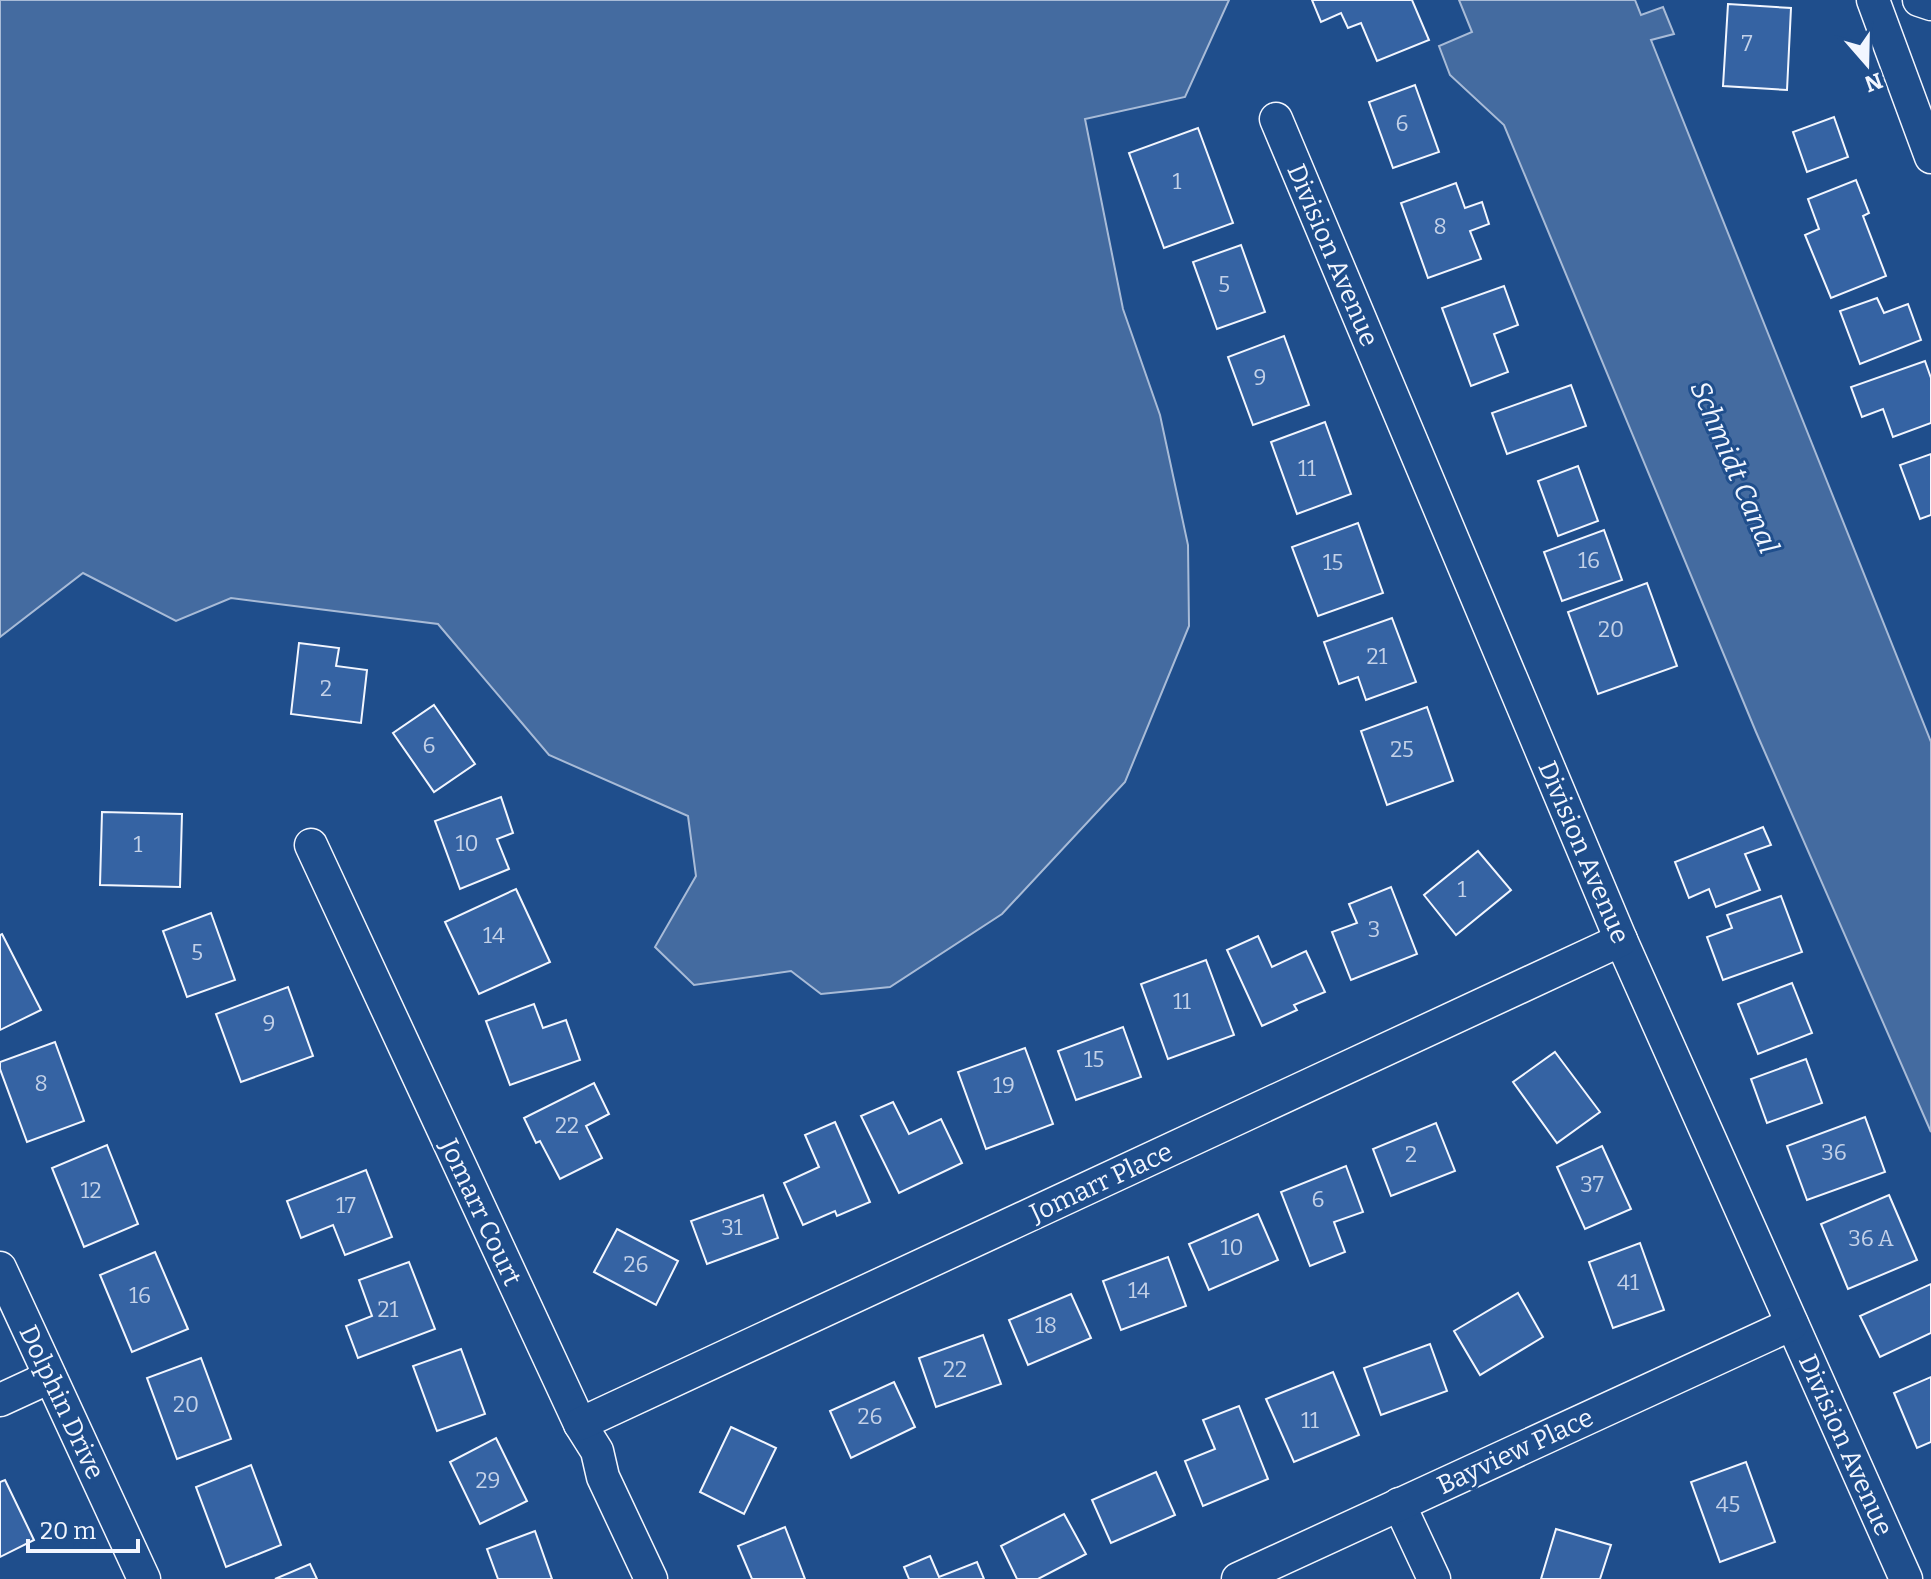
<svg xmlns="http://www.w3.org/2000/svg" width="1931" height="1579" viewBox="0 0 1931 1579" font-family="Bitter,serif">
	<rect width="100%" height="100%" fill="#1f4e8c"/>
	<!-- water -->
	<g fill="#446ba0" stroke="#a8bbd7" stroke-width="2">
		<path d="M0 0H1229L1185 97 1085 119 1123 309 1160 415 1188 545 1189 626 1125 782 1002 914 890 987 821 994 791 971 694 985 655 947 696 876 688 816 549 755 438 624 231 598 176 621 83 573 0 637Z"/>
		<path d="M1459 0H1635L1641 15 1663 7 1674 34 1651 40 1931 742V1132L1756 732 1504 125 1450 75 1439 46 1472 32Z"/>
	</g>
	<!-- building -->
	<g fill="#3563a3" stroke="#f2f6ff" stroke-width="2">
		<path d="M1312 0H1412L1429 40 1377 61 1361 23 1348 28 1341 13 1321 22Z"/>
		<path d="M1728 4 1791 8 1787 90 1723 86Z"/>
		<path d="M1415 85 1439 152 1393 168 1369 102Z"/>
		<path d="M1834 117 1848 157 1807 172 1793 132Z"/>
		<path d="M1198 128 1233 223 1164 248 1129 153Z"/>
		<path d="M1856 180 1869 213 1863 216 1886 276 1831 298 1805 235 1819 229 1808 199Z"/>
		<path d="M1456 183 1465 208 1482 202 1489 224 1470 231 1481 259 1428 278 1401 203Z"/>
		<path d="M1241 245 1265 312 1217 329 1193 262Z"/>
		<path d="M1504 286 1518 325 1494 334 1508 372 1471 386 1442 308Z"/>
		<path d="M1877 298 1884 313 1908 304 1921 340 1860 364 1840 311Z"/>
		<path d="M1284 336 1309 405 1253 425 1228 357Z"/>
		<path d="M1925 361 1931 378V423L1893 437 1883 409 1862 417 1851 387Z"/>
		<path d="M1571 385 1586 426 1507 454 1492 413Z"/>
		<path d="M1325 422 1351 494 1297 514 1271 442Z"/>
		<path d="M1931 454V515L1920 519 1900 465Z"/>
		<path d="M1578 466 1598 521 1558 536 1538 481Z"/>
		<path d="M1358 523 1383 593 1318 616 1292 547Z"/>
		<path d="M1604 530 1622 580 1562 601 1544 552Z"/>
		<path d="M1647 583 1677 666 1598 694 1568 612Z"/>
		<path d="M1392 618 1416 682 1366 700 1358 677 1339 684 1324 642Z"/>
		<path d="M299 643 339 648 336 666 367 670 361 723 291 714Z"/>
		<path d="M434 705 475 764 434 792 393 733Z"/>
		<path d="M1427 707 1453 781 1387 805 1361 731Z"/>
		<path d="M501 797 513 833 497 839 509 869 460 889 435 821Z"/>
		<path d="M102 812 182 814 180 887 100 885Z"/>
		<path d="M1763 827 1771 845 1745 854 1760 890 1716 907 1709 889 1689 898 1675 862Z"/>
		<path d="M1478 851 1511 890 1456 935 1424 895Z"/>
		<path d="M1391 887 1417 954 1351 980 1332 932 1357 923 1349 904Z"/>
		<path d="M516 889 550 962 479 994 445 922Z"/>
		<path d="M1781 896 1802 952 1723 980 1707 937 1732 928 1727 915Z"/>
		<path d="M211 913 235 980 187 997 163 931Z"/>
		<path d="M2 934 41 1010 0 1030V935Z"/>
		<path d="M1258 936 1272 967 1306 951 1325 992 1294 1005 1297 1010 1262 1026 1227 950Z"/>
		<path d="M1206 960 1234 1035 1168 1059 1141 984Z"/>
		<path d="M1792 983 1812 1033 1758 1054 1738 1004Z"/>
		<path d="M288 987 313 1056 241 1082 216 1014Z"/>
		<path d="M534 1004 543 1028 566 1020 580 1060 510 1085 486 1021Z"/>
		<path d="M1123 1027 1141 1077 1076 1100 1058 1051Z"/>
		<path d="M55 1042 84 1121 27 1142 0 1069V1062Z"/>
		<path d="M1025 1048 1053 1124 986 1149 958 1072Z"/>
		<path d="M1555 1052 1600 1112 1557 1143 1513 1082Z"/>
		<path d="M1806 1059 1822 1103 1767 1123 1751 1079Z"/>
		<path d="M594 1083 609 1114 586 1126 602 1158 560 1179 540 1141 536 1143 524 1118Z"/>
		<path d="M893 1102 909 1134 941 1119 962 1163 899 1193 861 1116Z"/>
		<path d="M1865 1117 1885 1172 1807 1200 1787 1146Z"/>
		<path d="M835 1122 870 1202 837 1216 835 1211 803 1225 784 1183 819 1167 805 1135Z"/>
		<path d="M1436 1123 1455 1171 1391 1196 1373 1149Z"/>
		<path d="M107 1145 138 1224 84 1247 52 1168Z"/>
		<path d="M1602 1146 1631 1209 1585 1229 1557 1167Z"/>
		<path d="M1346 1166 1363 1212 1334 1222 1345 1252 1310 1266 1281 1192Z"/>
		<path d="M366 1170 392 1237 345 1255 333 1225 301 1238 287 1201Z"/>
		<path d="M763 1195 778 1238 707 1264 691 1221Z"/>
		<path d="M1889 1195 1917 1260 1848 1289 1821 1224Z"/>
		<path d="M1258 1214 1278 1260 1209 1290 1189 1244Z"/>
		<path d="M617 1229 678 1261 656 1305 594 1272Z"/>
		<path d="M1640 1243 1664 1310 1613 1328 1589 1262Z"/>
		<path d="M155 1252 188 1329 132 1352 100 1275Z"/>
		<path d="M1168 1257 1186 1306 1121 1330 1103 1281Z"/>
		<path d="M409 1262 435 1329 358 1358 346 1326 372 1316 359 1280Z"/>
		<path d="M1931 1284V1333L1880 1357 1860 1316Z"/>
		<path d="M1518 1293 1543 1337 1480 1375 1454 1331Z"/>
		<path d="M1071 1294 1091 1338 1028 1365 1009 1320Z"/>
		<path d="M983 1335 1001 1384 936 1407 919 1358Z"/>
		<path d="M1430 1344 1447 1391 1381 1415 1364 1368Z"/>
		<path d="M461 1349 485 1414 437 1431 413 1366Z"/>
		<path d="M201 1358 231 1439 177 1459 147 1378Z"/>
		<path d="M1333 1372 1359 1435 1294 1462 1266 1399Z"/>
		<path d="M1931 1377V1442L1917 1448 1894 1393Z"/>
		<path d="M894 1382 915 1427 851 1458 830 1411Z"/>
		<path d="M1239 1406 1268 1479 1203 1506 1185 1461 1215 1449 1203 1420Z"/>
		<path d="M731 1427 776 1448 744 1514 700 1492Z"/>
		<path d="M496 1438 527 1501 480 1524 450 1462Z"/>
		<path d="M1746 1462 1775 1542 1720 1562 1691 1482Z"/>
		<path d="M251 1465 281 1545 226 1567 196 1487Z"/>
		<path d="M1156 1472 1175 1515 1111 1543 1092 1500Z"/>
		<path d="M5 1480 34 1540 0 1557V1482Z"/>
		<path d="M1064 1514 1086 1554 1038 1579H1017L1001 1546Z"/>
		<path d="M785 1527 805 1579H752L738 1546Z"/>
		<path d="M1556 1529 1611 1545 1600 1579H1541Z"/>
		<path d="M535 1531 552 1579H498L487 1549Z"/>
		<path d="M930 1556 939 1577 977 1562 984 1579H909L904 1567Z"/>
		<path d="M310 1564 317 1579H275Z"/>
	</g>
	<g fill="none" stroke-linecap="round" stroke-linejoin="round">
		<defs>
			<g id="street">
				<path d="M1873 0 1931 157"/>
				<path d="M1919 0 1931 4"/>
				<path d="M1276 119 1621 940 1906 1579"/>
				<path d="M311 845 580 1424 597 1451 603 1477 651 1579"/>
				<path d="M0 1268 144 1579"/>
				<path d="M0 1400 50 1377"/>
				<path d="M580 1424 1621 940"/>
				<path d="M1399 1504 1434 1579"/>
				<path d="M1238 1579 1792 1324"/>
			</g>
		</defs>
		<!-- street casing -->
		<use href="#street" stroke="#f2f6ff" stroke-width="35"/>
		<!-- street -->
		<use href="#street" stroke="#1f4e8c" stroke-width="32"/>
	</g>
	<g text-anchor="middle" stroke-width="6" stroke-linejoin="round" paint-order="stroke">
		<!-- number labels -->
		<g font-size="22" fill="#c3d1e8">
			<text x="1747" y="51">7</text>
			<text x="1402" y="131">6</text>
			<text x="1177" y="189">1</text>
			<text x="1440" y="234">8</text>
			<text x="1224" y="292">5</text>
			<text x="1260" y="385">9</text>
			<text x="1307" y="476">11</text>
			<text x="1589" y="568">16</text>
			<text x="1333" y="570">15</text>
			<text x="1611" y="637">20</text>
			<text x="1377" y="664">21</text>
			<text x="326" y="696">2</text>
			<text x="429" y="753">6</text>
			<text x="1402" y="757">25</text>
			<text x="467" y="851">10</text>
			<text x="138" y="852">1</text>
			<text x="1462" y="897">1</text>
			<text x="1374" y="937">3</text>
			<text x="494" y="943">14</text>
			<text x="197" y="960">5</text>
			<text x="1182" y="1009">11</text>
			<text x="269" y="1031">9</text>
			<text x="1094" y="1067">15</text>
			<text x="41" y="1091">8</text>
			<text x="1004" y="1093">19</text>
			<text x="567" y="1133">22</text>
			<text x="1834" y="1160">36</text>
			<text x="1411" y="1162">2</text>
			<text x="1592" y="1192">37</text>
			<text x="91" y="1198">12</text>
			<text x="1318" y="1207">6</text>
			<text x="346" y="1213">17</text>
			<text x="732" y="1235">31</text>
			<text x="1871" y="1246">36 A</text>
			<text x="1232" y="1255">10</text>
			<text x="636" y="1272">26</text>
			<text x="1628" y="1290">41</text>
			<text x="1139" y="1298">14</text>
			<text x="140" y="1303">16</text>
			<text x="388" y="1317">21</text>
			<text x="1046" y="1333">18</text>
			<text x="955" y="1377">22</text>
			<text x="186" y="1412">20</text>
			<text x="870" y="1424">26</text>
			<text x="1310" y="1428">11</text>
			<text x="488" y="1488">29</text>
			<text x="1728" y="1512">45</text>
		</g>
		<!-- street labels -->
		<g font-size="26" fill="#f2f6ff" stroke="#1f4e8c">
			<text transform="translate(1333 255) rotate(67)" y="9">Division Avenue</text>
			<text transform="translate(1584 852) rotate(67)" y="9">Division Avenue</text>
			<text transform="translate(1101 1182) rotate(-25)" y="9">Jomarr Place</text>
			<text transform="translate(481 1212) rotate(65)" y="9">Jomarr Court</text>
			<text transform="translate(62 1402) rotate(65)" y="9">Dolphin Drive</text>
			<text transform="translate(1846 1445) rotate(66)" y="9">Division Avenue</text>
			<text transform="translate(1515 1451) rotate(-25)" y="9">Bayview Place</text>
		</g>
		<!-- water labels -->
		<g font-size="28" font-style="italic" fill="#f2f6ff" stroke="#1f4e8c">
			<text transform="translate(1735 467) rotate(67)" y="10">Schmidt Canal</text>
		</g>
	</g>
	<!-- north arrow -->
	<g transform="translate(1867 64) rotate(160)" stroke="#1f4e8c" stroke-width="6" paint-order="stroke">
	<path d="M0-6L14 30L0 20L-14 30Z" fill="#f2f6ff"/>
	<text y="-12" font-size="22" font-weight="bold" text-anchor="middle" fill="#f2f6ff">N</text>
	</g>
	<!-- scale -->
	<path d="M28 1539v12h110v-12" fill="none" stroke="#f2f6ff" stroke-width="4"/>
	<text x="40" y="1539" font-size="24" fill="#f2f6ff" stroke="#1f4e8c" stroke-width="6" paint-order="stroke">20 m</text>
</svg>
